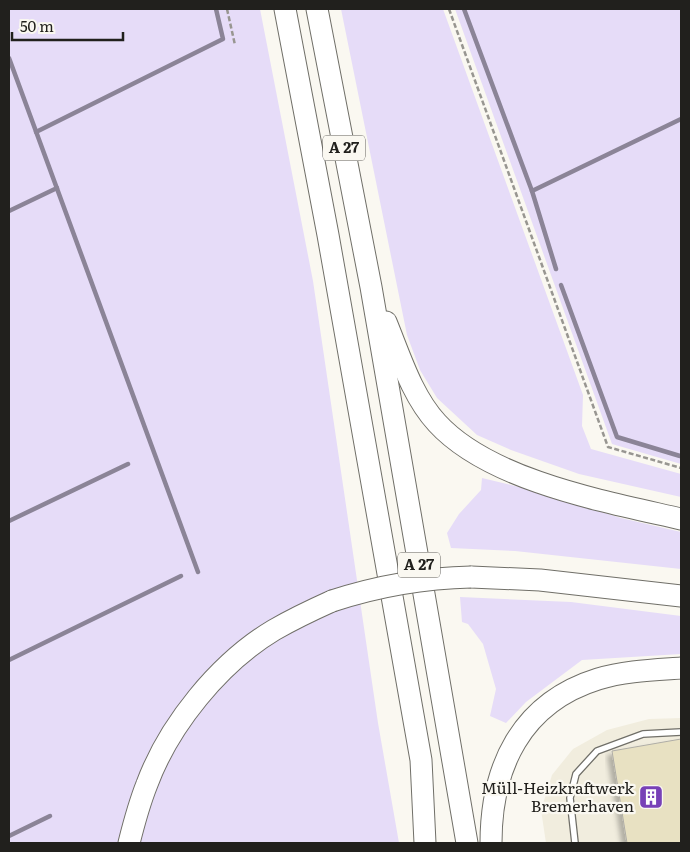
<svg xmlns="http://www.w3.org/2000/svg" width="690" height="852" viewBox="0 0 690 852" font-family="Literata,serif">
	<defs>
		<filter id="shadow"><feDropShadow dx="-4.5" dy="4.5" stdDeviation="2.5" flood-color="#0004"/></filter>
	</defs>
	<rect width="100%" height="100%" fill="#faf8f1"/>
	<!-- built -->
	<path fill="#f1edde" d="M681 718V843H546L541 810 552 775 573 749 607 730 649 719Z"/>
	<!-- green -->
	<g fill="#e6dcf8">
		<path d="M9 9H260L313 281 378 723 399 843H9Z"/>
		<path d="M341 9H443L583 395 582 426 591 449 681 474V497L579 474 511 450 477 435 437 398 420 370 407 335Z"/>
		<path d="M455 9H681V464L612 444Z"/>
		<path d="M482 478 531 490 621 518 681 532V569L515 551 451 548 447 533 459 514 481 490Z"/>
		<path d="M460 597 571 602 681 616V654L582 660 526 702 506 723 490 716 496 689 483 644 468 624 462 622Z"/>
	</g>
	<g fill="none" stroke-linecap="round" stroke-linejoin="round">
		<!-- stream -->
		<g stroke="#8b8497" stroke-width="4.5">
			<path d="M464 9 532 191 681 119"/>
			<path d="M9 58 198 572"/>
			<path d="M36 132 223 39 216 9"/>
			<path d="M532 191 556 269"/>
			<path d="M9 211 57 188"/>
			<path d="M561 285 617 437 680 456"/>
			<path d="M9 521 128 464"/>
			<path d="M9 660 181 576"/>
			<path d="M9 836 50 816"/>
		</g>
	</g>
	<!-- building -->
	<path fill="#e8e1c2" stroke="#afada6" filter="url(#shadow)" d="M681 739V843H627L612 751Z"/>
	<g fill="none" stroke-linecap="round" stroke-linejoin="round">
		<defs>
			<path id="lane" d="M575 843 570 798 576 774 597 751 643 734 681 732"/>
			<g id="highway">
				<path d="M285 9 328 235 421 760 425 843"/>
				<path d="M317 9 371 287 467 843"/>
				<path d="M386 322C400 356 412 396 437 423 490 481 607 502 681 519"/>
				<path d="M471 577 540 580 681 596"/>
				<path d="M129 843C134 823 139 804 147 784 169 725 219 663 274 630 293 619 312 610 332 601"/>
				<path d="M491 843C491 767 521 703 598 679 624 671 653 670 681 668"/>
			</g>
		</defs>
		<!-- lane casing -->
		<use href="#lane" stroke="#706f68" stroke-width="8"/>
		<!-- highway casing -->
		<use href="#highway" stroke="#706f68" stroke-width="23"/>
		<!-- path -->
		<g stroke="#989691" stroke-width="2.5" stroke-dasharray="5 2.5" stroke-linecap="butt">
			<path d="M227 9 235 45"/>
			<path d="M449 9 608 447 681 468"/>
		</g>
		<!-- lane -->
		<use href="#lane" stroke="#fff" stroke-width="5.5"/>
		<!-- highway -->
		<use href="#highway" stroke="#fff" stroke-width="21"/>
		<defs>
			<path id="highway-bridge" d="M332 601C378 586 422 578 471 577"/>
		</defs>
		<!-- highway-bridge casing -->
		<use href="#highway-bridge" stroke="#706f68" stroke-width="23" stroke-linecap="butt"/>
		<!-- highway-bridge -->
		<use href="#highway-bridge" stroke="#fff" stroke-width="21"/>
	</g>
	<!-- icons -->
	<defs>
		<symbol id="building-square" viewBox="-11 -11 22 22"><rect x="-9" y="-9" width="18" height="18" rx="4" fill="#7841b7" stroke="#faf8f1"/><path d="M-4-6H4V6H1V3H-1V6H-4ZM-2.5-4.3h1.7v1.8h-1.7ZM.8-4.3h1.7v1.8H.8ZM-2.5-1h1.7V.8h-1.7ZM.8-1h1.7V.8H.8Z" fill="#fff"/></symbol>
	</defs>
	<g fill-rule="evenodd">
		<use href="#building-square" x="637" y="783" width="28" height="28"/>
	</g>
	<g text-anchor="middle" stroke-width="4.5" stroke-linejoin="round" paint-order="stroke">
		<!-- shield labels -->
		<g fill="#faf8f1" stroke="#62615d" stroke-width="1">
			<rect x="323" y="135.5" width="42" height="25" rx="4"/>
			<rect x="398" y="552.5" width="42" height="25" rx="4"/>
		</g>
		<g font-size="15" font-weight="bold" fill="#21201d">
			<text x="344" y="153">A 27</text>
			<text x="419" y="570">A 27</text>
		</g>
		<!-- poi labels -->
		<g font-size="16" fill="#21201d" stroke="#faf8f1" text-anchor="end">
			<text x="634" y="794">Müll-Heizkraftwerk<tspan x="634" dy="18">Bremerhaven</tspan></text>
		</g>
	</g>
	<!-- border -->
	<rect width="690" height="852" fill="none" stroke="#21201d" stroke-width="20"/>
	<!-- scale -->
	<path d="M12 32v8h111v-8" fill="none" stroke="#21201d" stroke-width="2.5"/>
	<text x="20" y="32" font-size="15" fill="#21201d" stroke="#faf8f1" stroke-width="4" paint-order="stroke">50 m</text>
</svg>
